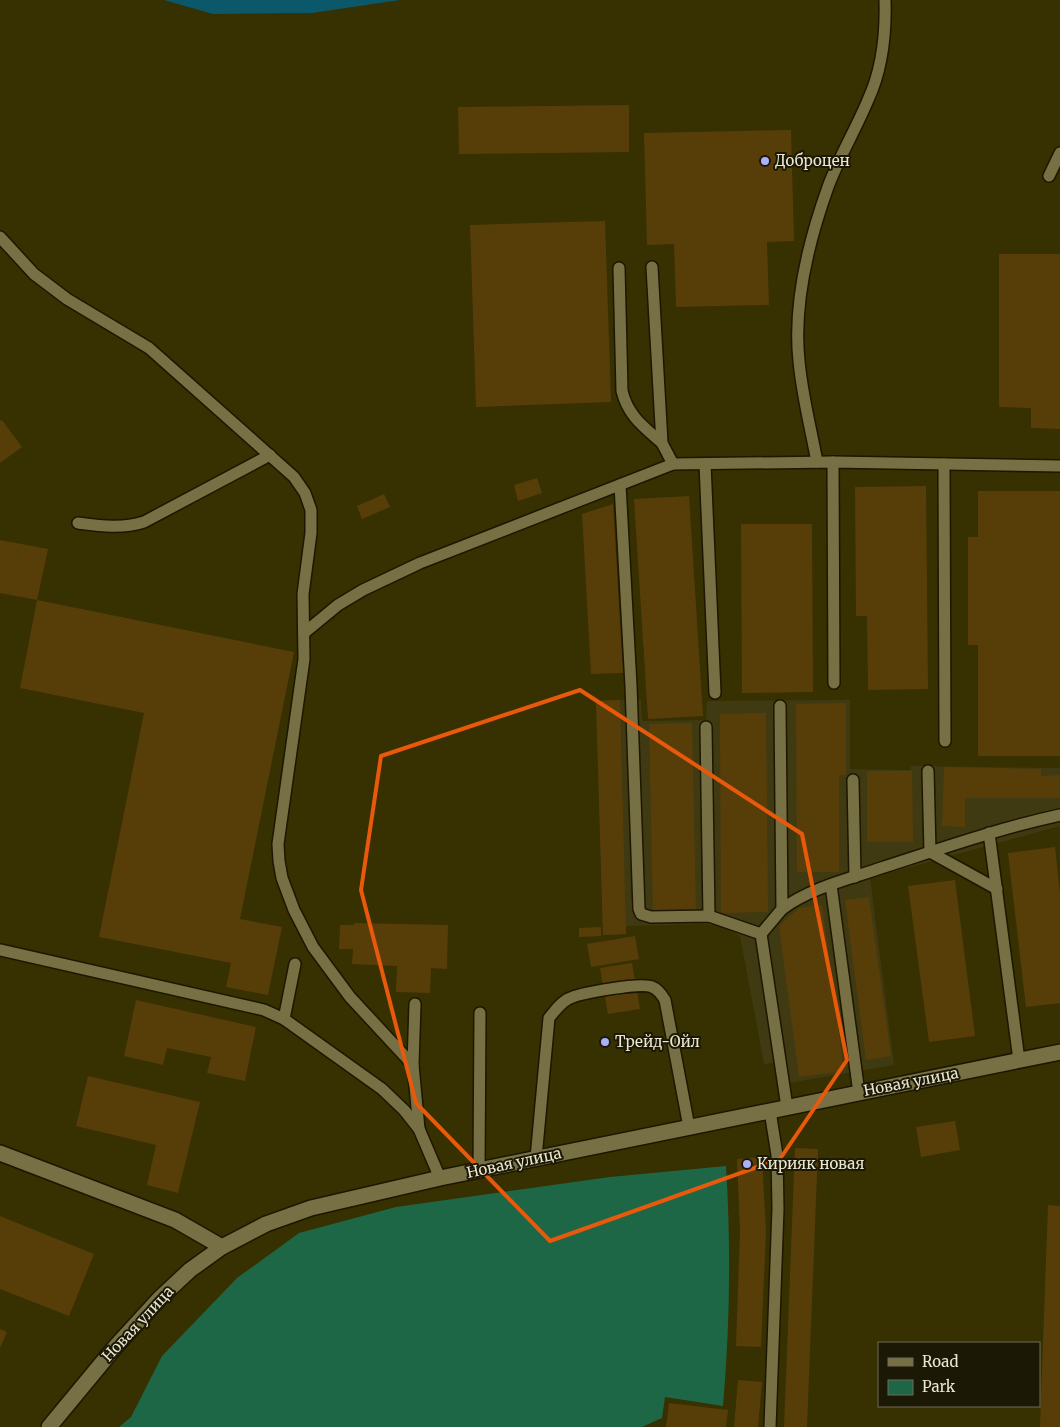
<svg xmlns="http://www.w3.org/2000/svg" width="1060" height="1427" viewBox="0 0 1060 1427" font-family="Merriweather,serif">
	<rect width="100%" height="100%" fill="#373001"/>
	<!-- built -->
	<path fill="#403a12" d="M641 699 642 721 706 720 707 701 850 700V769L911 770V766L1060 768V826L870 878 894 1065 789 1083 785 1061 764 1064 740 936 722 926 702 924 626 926V934L603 935 596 701Z"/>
	<!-- green -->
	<path fill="#1d6747" d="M726 1166C731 1246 730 1326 723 1406L665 1397 662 1418 642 1427H119L131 1417 162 1356 237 1278 299 1233 396 1207 610 1177Z"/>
	<!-- water -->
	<path fill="#0c586b" d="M164 0H400L312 13 213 14Z"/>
	<!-- building -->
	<g fill="#573e09">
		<path d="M629 105V152L459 154 458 107Z"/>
		<path d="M791 130 794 241 767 242 769 305 676 307 674 244 647 245 644 133Z"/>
		<path d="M605 221 611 402 476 407 470 225Z"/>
		<path d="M999 254H1060V429L1031 428V408L999 407Z"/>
		<path d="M2 420 22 447 0 463V421Z"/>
		<path d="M537 478 542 493 518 501 514 485Z"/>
		<path d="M926 486 928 689 868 690 867 616H856L855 487Z"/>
		<path d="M978 491H1060V756H978V645H968V537H978Z"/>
		<path d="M384 494 390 507 362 519 357 506Z"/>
		<path d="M689 496 703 716 648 719 634 499Z"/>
		<path d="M613 504 623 673 591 674 582 514Z"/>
		<path d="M741 524H812L813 692 742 693Z"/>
		<path d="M0 540 48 549 37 600 0 593Z"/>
		<path d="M37 600 294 652 240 919 282 927 268 995 226 987 231 963 99 937 144 713 20 688Z"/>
		<path d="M620 700 626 934 603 935 596 701Z"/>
		<path d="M846 703V775H839V872H797L796 704Z"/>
		<path d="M766 713 768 912 721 913 720 714Z"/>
		<path d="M692 723 696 910 653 911 649 724Z"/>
		<path d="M944 767 1041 769V776L1060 775V798H965V827L942 826Z"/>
		<path d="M867 771H912L913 842H867Z"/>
		<path d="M1055 847 1060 894V1003L1026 1007 1008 853Z"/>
		<path d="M955 880 975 1036 929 1042 908 886Z"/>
		<path d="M869 897 891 1056 866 1060 845 900Z"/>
		<path d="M822 905 844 1071 799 1077 779 926 799 908Z"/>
		<path d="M354 923 448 925 447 969 431 968 430 993 396 992 397 966 352 964 353 949H339L340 925H354Z"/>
		<path d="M601 927V936L579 937V928Z"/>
		<path d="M635 936 639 959 591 967 587 944Z"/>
		<path d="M632 963 640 1009 608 1014 600 968Z"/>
		<path d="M136 1000 256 1027 245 1081 207 1073 211 1057 167 1048 163 1065 124 1056Z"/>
		<path d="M88 1076 200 1102 178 1193 147 1185 156 1145 76 1126Z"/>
		<path d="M955 1121 960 1150 921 1157 916 1127Z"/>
		<path d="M795 1148 818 1149 807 1427H784Z"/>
		<path d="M762 1157 766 1232 761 1347 736 1346 740 1231 737 1159Z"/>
		<path d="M1048 1205 1060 1206V1427H1040Z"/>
		<path d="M0 1216 94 1254 69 1316 0 1289Z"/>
		<path d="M0 1329 7 1332 0 1348Z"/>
		<path d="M738 1380 762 1382 758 1427H734Z"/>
		<path d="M669 1403 728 1410 726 1427H666Z"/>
	</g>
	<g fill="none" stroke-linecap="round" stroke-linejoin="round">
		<defs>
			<g id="service">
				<path d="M1049 176 1060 153"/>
				<path d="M0 237 34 274 67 299 149 348 294 477 305 493 311 510V533L303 594 304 659 278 844 279 861 282 878 294 910 313 947 350 997 413 1065 419 1129"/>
				<path d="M652 267 662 443 673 464 833 462 1060 466"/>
				<path d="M619 268 622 391C628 416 644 427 662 443"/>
				<path d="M817 462C811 429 802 395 799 361 793 305 809 240 828 187 839 157 856 129 868 100 882 70 886 33 885 0"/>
				<path d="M833 462 834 683"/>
				<path d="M705 464 715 693"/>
				<path d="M944 464 945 741"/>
				<path d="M620 485 631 686 639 909 641 914 651 917 709 916 761 934 787 1107"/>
				<path d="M78 523C101 526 122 529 144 522L270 455"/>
				<path d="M304 633 338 605 363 590 420 563 673 464"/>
				<path d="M706 727 709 916"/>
				<path d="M928 771 930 852 997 889"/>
				<path d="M853 780 855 877"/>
				<path d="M989 833 1019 1060"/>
				<path d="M831 885 859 1093"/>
				<path d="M782 909C812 887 850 879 884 867 943 848 1000 828 1060 815"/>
				<path d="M761 934 782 909 780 706"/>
				<path d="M1 950 264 1010 284 1019 382 1089 404 1110 419 1129 440 1178"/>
				<path d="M284 1019 295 964"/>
				<path d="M413 1065 415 1004"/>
				<path d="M536 1158 549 1018C555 1011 560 1003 568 999 579 993 642 982 652 987 658 989 662 995 665 1000L689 1127"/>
				<path d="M479 1170 480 1013"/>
				<path d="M770 1427 778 1209 777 1155 770 1111"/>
			</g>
			<path id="minor" d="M0 1153 175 1220 222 1247"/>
			<path id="tertiary" d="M49 1427 116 1346 159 1299 190 1270 222 1247 266 1224 311 1208 440 1178 1060 1052"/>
		</defs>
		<!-- service casing -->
		<use href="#service" stroke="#1d1700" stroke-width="14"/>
		<!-- minor casing -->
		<use href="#minor" stroke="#1d1700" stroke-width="18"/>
		<!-- tertiary casing -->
		<use href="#tertiary" stroke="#1d1700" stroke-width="18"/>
		<!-- service -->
		<use href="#service" stroke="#767044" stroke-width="11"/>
		<!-- minor -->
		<use href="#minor" stroke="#767044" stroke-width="15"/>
		<!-- tertiary -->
		<use href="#tertiary" stroke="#767044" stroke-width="15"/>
	</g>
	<!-- marked area -->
	<path fill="none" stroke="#e8590c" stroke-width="4" stroke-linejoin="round" d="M580 690 802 834 847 1060 780 1159 550 1241 416 1103 361 890 381 756Z"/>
	<!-- markers -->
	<g fill="#aab0fb" stroke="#1b1806" stroke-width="2">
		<circle cx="765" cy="161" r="5"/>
		<circle cx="605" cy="1042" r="5"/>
		<circle cx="747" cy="1164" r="5"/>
	</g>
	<g text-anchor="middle" stroke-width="4" stroke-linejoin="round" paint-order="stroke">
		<!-- poi labels -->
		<g font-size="15" fill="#eae7d0" stroke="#1b1806" text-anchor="start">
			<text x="775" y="166">Доброцен</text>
			<text x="615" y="1047">Трейд-Ойл</text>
			<text x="757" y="1169">Кирияк новая</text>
		</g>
		<!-- street labels -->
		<g font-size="15" fill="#eae7d0" stroke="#1b1806">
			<text transform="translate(911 1082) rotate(-11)" y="5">Новая улица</text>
			<text transform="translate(514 1163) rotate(-12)" y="5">Новая улица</text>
			<text transform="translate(138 1324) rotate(-47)" y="5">Новая улица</text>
		</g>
	</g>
	<!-- legend -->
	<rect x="878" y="1342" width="162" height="65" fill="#1b1806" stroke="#6e6b57"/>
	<rect x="888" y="1358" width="25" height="8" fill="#767044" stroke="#6e6b57"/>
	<text x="922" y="1367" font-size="15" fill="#eae7d0">Road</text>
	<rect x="888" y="1380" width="25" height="15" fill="#1d6747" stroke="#6e6b57"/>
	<text x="922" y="1392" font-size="15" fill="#eae7d0">Park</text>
</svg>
